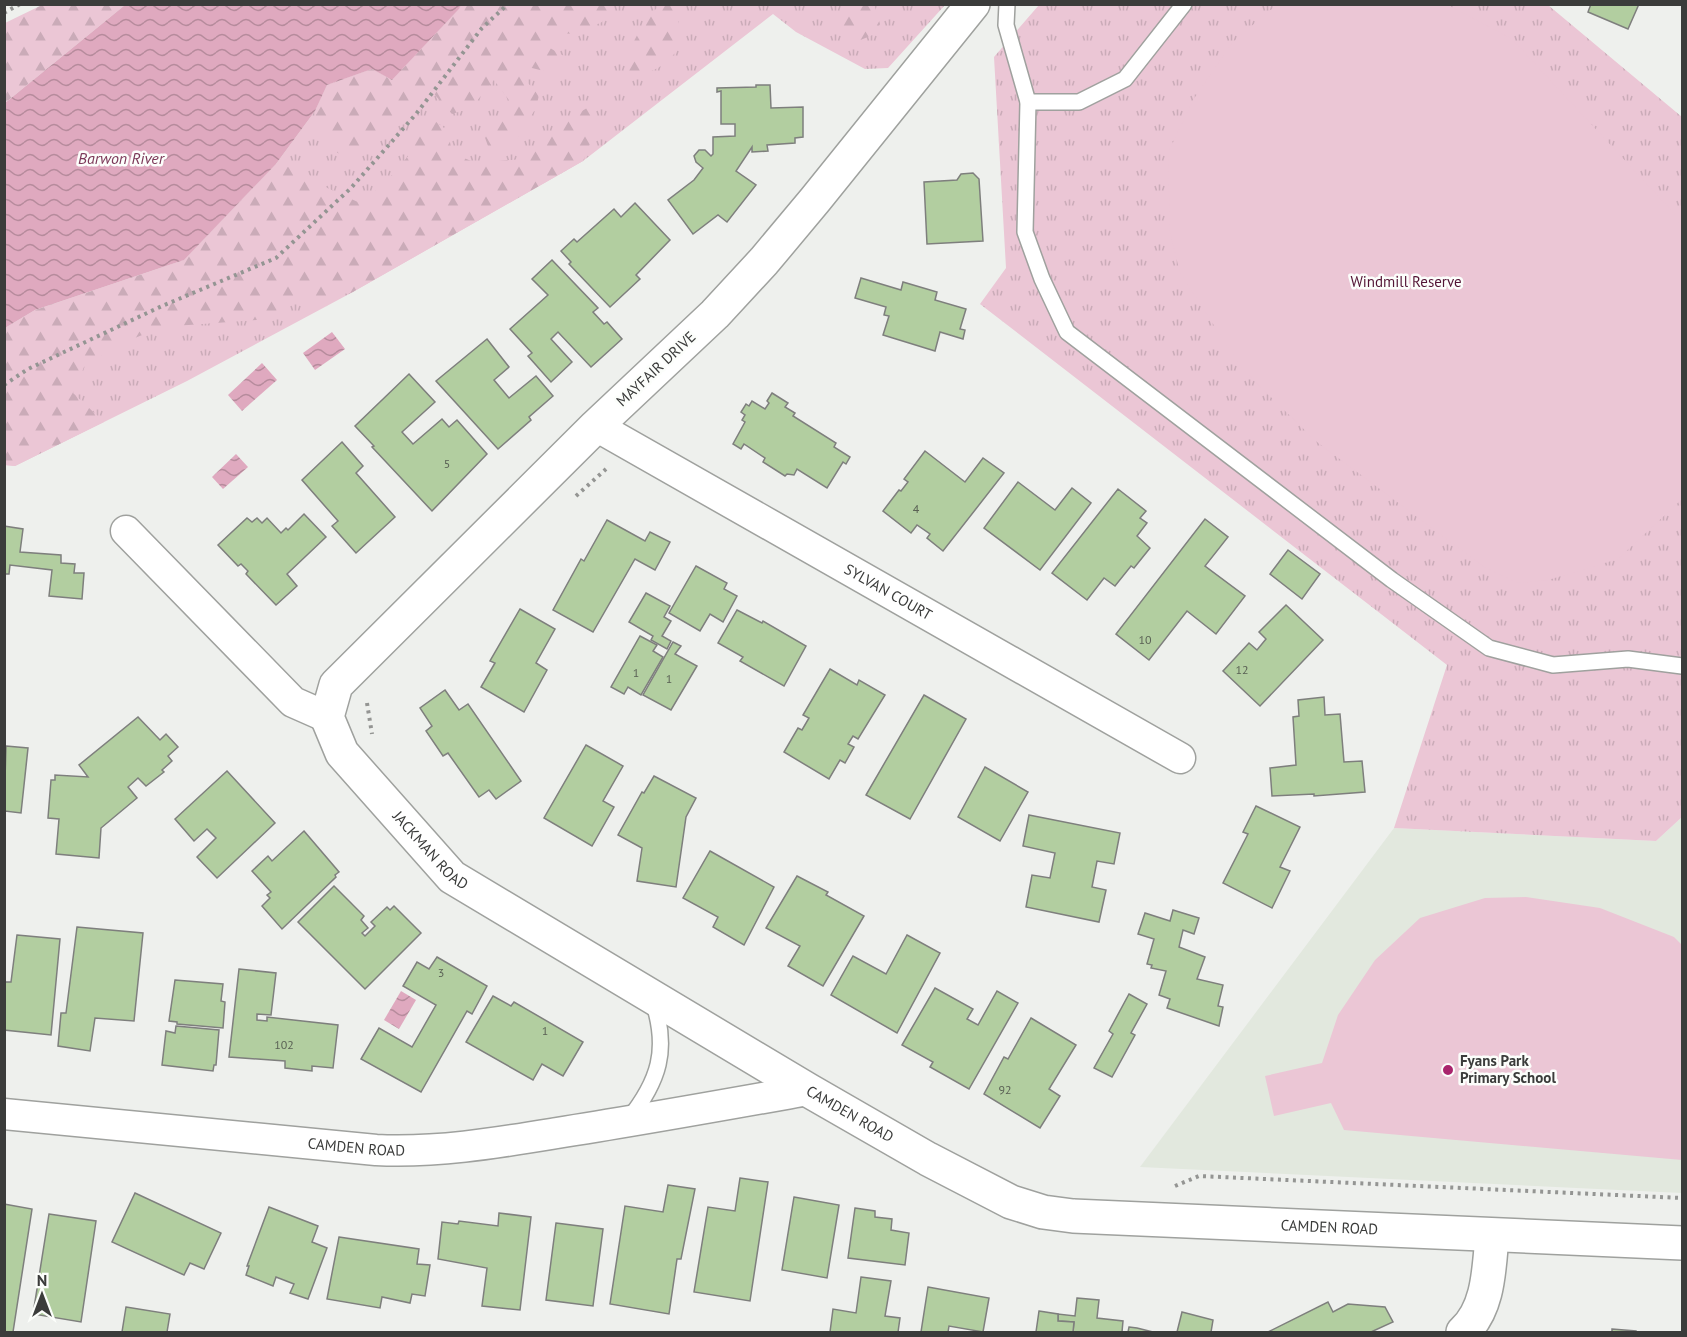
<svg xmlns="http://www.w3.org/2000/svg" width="1687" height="1337" viewBox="0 0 1687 1337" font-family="'PT Sans',sans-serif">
	<defs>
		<pattern id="grass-tufts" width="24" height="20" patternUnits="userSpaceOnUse" patternTransform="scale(1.5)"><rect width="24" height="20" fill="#ebc6d5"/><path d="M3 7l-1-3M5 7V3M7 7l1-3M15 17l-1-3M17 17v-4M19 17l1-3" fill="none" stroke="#caabb8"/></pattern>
		<pattern id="forest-firs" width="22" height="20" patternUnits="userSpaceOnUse" patternTransform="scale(1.5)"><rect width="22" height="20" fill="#ebc6d5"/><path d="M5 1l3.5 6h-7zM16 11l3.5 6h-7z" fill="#caabb8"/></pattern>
		<pattern id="water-waves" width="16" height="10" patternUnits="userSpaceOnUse" patternTransform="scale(1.5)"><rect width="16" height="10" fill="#dfa9bf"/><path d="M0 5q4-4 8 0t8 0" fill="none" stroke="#b68b9c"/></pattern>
	</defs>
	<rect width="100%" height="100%" fill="#eef0ed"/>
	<!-- built -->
	<path fill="#e2e8de" d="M1682 817V1193L1140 1167 1394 828 1656 841Z"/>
	<!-- grass -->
	<g fill="url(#grass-tufts)">
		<path d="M461 5H945L888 68 865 69 796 32 773 14 583 161 351 293 187 381 15 466 5 465V328L184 260 276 164 315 111 327 85 372 69 392 80 459 9Z"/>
		<path d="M1039 5H1548L1682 117V817L1656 841 1394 828 1447 665 980 304 1006 268 994 57Z"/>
	</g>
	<!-- forest -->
	<g fill="url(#forest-firs)">
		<path d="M853 4 868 5 875 7 880 24 875 34 858 41 839 34 845 13Z"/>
		<path d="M42 5H125L5 103V23Z"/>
		<path d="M461 5H612L602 22 576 34 555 33 550 48 567 58 552 73 528 67 525 80 539 95 536 108 513 145 497 153 488 146 483 132 514 107 494 80 471 108 452 114 427 86 407 104 388 134 354 162 331 149 315 111 327 85 372 69 392 80 459 9Z"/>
		<path d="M660 5H673L679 8 677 51C662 67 652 75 629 74L625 64C633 41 642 21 660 5Z"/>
		<path d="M592 105 596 129 583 161 351 293 302 299 256 320 162 327 120 344 84 367 73 393 104 422 15 466 5 465V328L35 310 184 260 276 164 304 171 323 186 360 203 384 184 410 154 414 131 431 118 448 131 452 153 476 163 523 159C544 136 566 120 592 105Z"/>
	</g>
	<!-- pitch -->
	<g fill="#ebc6d5">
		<path d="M1290 4 1448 5 1512 39 1671 210 1682 227V499L1618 559 1548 580 1518 583 1484 567 1317 442 1243 370 1180 273 1170 232 1168 153 1193 100 1232 43 1270 10Z"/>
		<path d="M1526 897 1600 908 1674 937 1682 945V1160L1344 1130 1331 1103 1274 1116 1265 1076 1322 1063 1338 1015 1375 960 1420 918 1485 898Z"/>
	</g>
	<!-- water -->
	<g fill="url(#water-waves)">
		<path d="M125 5H461L459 9 392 80 372 69 327 85 315 111 276 164 184 260 35 310 5 328V103Z"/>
		<path d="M332 332 345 349 315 370 303 353Z"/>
		<path d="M262 363 277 380 242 411 228 395Z"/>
		<path d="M236 454 248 467 223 489 212 477Z"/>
		<path d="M401 991 416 1000 399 1029 384 1020Z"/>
	</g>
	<!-- building -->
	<g fill="#b2cea0" stroke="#7e7f7d" stroke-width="1.5">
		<path d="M1591 4H1639L1628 29 1588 12Z"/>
		<path d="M756 85H770L771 108 803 107V137L795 138V143L767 145 768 151 752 152V147L736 171 756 185 727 222 718 215 693 234 668 200 694 180 703 168 696 162 694 156 699 150H705L711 156 713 154V137L735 136V124H721V91L717 92V88L756 87Z"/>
		<path d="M973 173 979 179 983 241 927 244 924 182 957 180 961 174Z"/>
		<path d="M635 203 670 240 636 275 640 279 610 307 569 264 571 262 561 251 574 239 577 242 614 209 621 217Z"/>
		<path d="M552 260 598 308 593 312 604 324 607 322 622 339 591 367 558 332 551 339 572 362 551 382 528 356 532 353 510 329 548 295 532 279Z"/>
		<path d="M861 278 901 290 903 282 937 292 935 300 966 309 960 329 965 330 963 339 940 332 935 351 883 335 889 316 884 315 886 307 855 298Z"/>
		<path d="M487 339 509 367 494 380 509 398 536 376 553 396 529 417 531 420 498 449 436 381Z"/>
		<path d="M409 374 435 402 402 432 413 444 442 419 449 427 457 420 487 454 432 511 372 447 374 446 355 426Z"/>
		<path d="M772 393 788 403 785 407 795 413 793 416 836 443 834 447 850 457 846 464 843 462 827 488 797 469 794 475 787 474 785 476 763 462 765 458 744 444 741 449 733 444 745 422 742 420 745 415 741 412 746 404 749 406 752 401 765 409 769 403 767 401Z"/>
		<path d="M342 442 363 466 356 473 395 517 356 553 332 526 338 521 302 480Z"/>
		<path d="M925 451 965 482 983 458 1004 473 943 551 927 538 930 534 917 525 911 533 883 511 899 490 901 491 908 482 904 479Z"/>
		<path d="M1018 482 1055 510 1072 488 1091 503 1040 570 984 528Z"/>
		<path d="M1118 489 1146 511 1140 518 1147 523 1137 536 1150 548 1134 568 1131 566 1115 586 1104 578 1087 600 1052 573Z"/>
		<path d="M304 514 326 537 287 574 297 586 276 605 246 574 248 571 241 564 238 566 218 545 247 518 252 522 257 518 262 523 267 518 281 533 286 528 288 530Z"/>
		<path d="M1205 519 1228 537 1205 566 1245 596 1216 634 1187 611 1149 660 1116 634Z"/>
		<path d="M607 520 645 541 650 532 670 542 655 570 635 559 593 632 553 610 581 559 584 561Z"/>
		<path d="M4 526 23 529 20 552 61 555V563L75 564 74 573H84L82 599 49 596 52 570 10 565 9 574H4Z"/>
		<path d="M1288 550 1320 574 1302 599 1270 574Z"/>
		<path d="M696 566 727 583 724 589 737 596 723 622 710 614 700 631 669 613Z"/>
		<path d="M646 593 670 606 664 617 671 621 662 636 671 641 667 649 651 640 653 636 629 622Z"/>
		<path d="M1286 605 1323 640 1260 706 1223 671 1249 643 1257 650 1266 639 1259 632Z"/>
		<path d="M520 609 555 629 536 663 547 670 524 712 481 687 495 663 490 661Z"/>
		<path d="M737 610 762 623 763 621 806 646 784 686 740 661 743 657 718 643Z"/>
		<path d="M640 636 657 645 653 651 663 657 641 695 628 687 624 694 611 687Z"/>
		<path d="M673 642 681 646 675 654 697 666 671 710 643 695Z"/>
		<path d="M830 669 857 685 859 680 885 695 858 739 853 736 848 744 854 747 845 763 840 760 829 779 784 752 798 728 802 730 809 718 803 715Z"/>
		<path d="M445 690 459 710 468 704 521 781 496 799 489 790 479 797 448 753 443 756 426 731 432 726 420 708Z"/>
		<path d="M924 695 966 719 910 819 866 795Z"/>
		<path d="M1324 697 1325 715 1340 714 1344 762 1362 761 1365 792 1314 796V794L1272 796 1270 768 1296 765 1293 717 1299 716 1298 700Z"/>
		<path d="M138 717 160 740 166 734 178 747 168 756 172 761 162 770 164 772 146 786 138 778 128 787 137 798 101 828 99 858 56 854 59 819 48 818 51 780H55V775L88 777 79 765Z"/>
		<path d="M586 745 623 766 603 801 614 807 592 846 544 818Z"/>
		<path d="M6 746 28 748 21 813 5 811 4 813Z"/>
		<path d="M985 767 1028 792 1000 841 958 817Z"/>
		<path d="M227 771 275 823 217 878 197 857 216 838 207 829 194 841 175 819Z"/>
		<path d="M654 776 696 798 686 817 676 887 637 881 642 848 618 835 642 792 644 793Z"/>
		<path d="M1256 806 1300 827 1280 867 1290 871 1272 908 1223 883 1248 834 1243 832Z"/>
		<path d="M1029 815 1120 833 1114 864 1097 861 1092 887 1106 890 1099 922 1026 907 1032 875 1050 878 1055 853 1023 846Z"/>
		<path d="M304 831 339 872 335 875 336 877 282 929 262 906 270 898 267 895 271 892 252 871 268 856 272 861Z"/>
		<path d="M710 851 774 887 744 945 713 927 718 917 683 898Z"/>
		<path d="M797 876 828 892 826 895 864 916 823 986 788 966 800 946 766 928Z"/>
		<path d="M334 886 364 916 361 920 368 928 362 933 365 936 375 926 371 922 387 907 390 910 394 906 421 933 365 989 298 922Z"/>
		<path d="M1173 910 1199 918 1194 934 1183 930 1179 947 1205 957 1197 979 1223 985 1218 1006 1223 1007 1219 1026 1167 1008 1170 999 1159 995 1166 971 1151 968 1152 965 1147 964 1154 939 1138 934 1145 913 1170 921Z"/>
		<path d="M77 927 143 933 134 1021 95 1018 90 1051 58 1046 61 1013H66Z"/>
		<path d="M17 935 60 939 51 1035 4 1030V982H11Z"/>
		<path d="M907 935 940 953 897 1033 831 995 853 956 886 974Z"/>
		<path d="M437 957 487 986 472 1014 467 1011 421 1092 361 1059 379 1028 412 1047 436 1005 403 986 417 962 429 969Z"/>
		<path d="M239 969 276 973 271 1015 257 1014V1020L267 1021V1017L338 1025 333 1068 312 1066V1071L285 1068V1061L229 1057Z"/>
		<path d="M175 980 223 984 221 1001 225 1002 223 1028 177 1024V1022L169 1021Z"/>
		<path d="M935 988 973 1009 967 1019 978 1025 997 991 1018 1003 969 1089 930 1067 933 1062 902 1045Z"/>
		<path d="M1129 994 1147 1004 1131 1033 1135 1035 1112 1077 1094 1068 1113 1034 1109 1031Z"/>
		<path d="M493 996 511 1006 514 1002 583 1042 563 1076 542 1064 533 1080 466 1042Z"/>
		<path d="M1031 1018 1076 1045 1049 1089 1060 1096 1040 1128 984 1094 1004 1057 1008 1059Z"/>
		<path d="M176 1026 219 1030 216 1065H214L213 1071 162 1065 166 1031 175 1033Z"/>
		<path d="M740 1178 768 1182 750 1301 694 1292 708 1207 735 1211Z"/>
		<path d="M668 1185 695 1189 681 1259H677L669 1314 610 1304 625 1206 663 1212Z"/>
		<path d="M135 1193 221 1233 204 1269 190 1263 184 1275 112 1242Z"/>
		<path d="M794 1197 839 1205 827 1278 782 1270Z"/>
		<path d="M4 1204 32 1209 13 1332H4Z"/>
		<path d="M269 1207 318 1226 312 1242 327 1248 308 1299 290 1293 294 1284 276 1277 273 1286 246 1275 249 1266H247Z"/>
		<path d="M855 1208 875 1211V1217L892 1219 891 1230 909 1233 905 1265 848 1258Z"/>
		<path d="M499 1213 531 1217 520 1310 482 1306 487 1268 438 1259 442 1222 458 1224 459 1221 498 1226Z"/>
		<path d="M49 1214 96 1221 81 1322 33 1314Z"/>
		<path d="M556 1223 603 1229 593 1306 546 1300Z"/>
		<path d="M339 1237 419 1249 417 1264 430 1265 425 1296 412 1294 410 1303 382 1297 380 1308 327 1299Z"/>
		<path d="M861 1277 891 1281 885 1316 900 1318 898 1332H830L833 1309 856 1313Z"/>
		<path d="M928 1287 989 1298 983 1332 949 1326 948 1332H921Z"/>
		<path d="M1077 1298 1099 1300 1097 1318 1123 1321 1122 1332H1073L1074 1322 1058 1321V1314L1075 1316Z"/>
		<path d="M1328 1302 1333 1312 1348 1304 1385 1307 1393 1322 1371 1332H1268Z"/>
		<path d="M126 1307 170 1314 167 1332H122Z"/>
		<path d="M1039 1311 1058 1314V1321L1074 1322 1073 1332H1036Z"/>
		<path d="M1182 1312 1213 1320 1211 1332H1177Z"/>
		<path d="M1129 1327 1137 1328 1153 1332H1128Z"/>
		<path d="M1612 1329 1636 1331V1332H1612Z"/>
	</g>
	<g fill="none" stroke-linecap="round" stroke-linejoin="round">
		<defs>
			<g id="lane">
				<path d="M1007 4 1006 25 1028 102 1025 232 1042 279 1067 332 1392 580 1489 648 1553 665 1628 659 1682 666"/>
				<path d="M1028 102H1079L1125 79 1184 4"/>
				<path d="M628 1120C659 1081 669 1050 653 1001"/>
			</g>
			<g id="street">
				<path id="s1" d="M596 426 1180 758"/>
				<path d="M126 531 293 702 327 717"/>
				<path id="s2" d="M4 1114 376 1150C437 1153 496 1143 557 1133 641 1120 724 1105 808 1090"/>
			</g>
			<g id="secondary">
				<path id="s3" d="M973 4 815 200 764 261 715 314 596 426 336 685 327 717 342 753 452 877 808 1090 928 1159 1011 1202 1043 1212 1073 1216 1682 1243"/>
				<path d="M1463 1332C1489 1309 1489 1268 1492 1236"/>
			</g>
		</defs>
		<!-- lane casing -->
		<use href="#lane" stroke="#9fa19e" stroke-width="18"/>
		<!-- street casing -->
		<use href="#street" stroke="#9fa19e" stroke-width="33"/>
		<!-- secondary casing -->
		<use href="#secondary" stroke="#9fa19e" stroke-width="36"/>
		<!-- path -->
		<g stroke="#949593" stroke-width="4" stroke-dasharray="3 4.5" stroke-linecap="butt">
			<path d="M4 13 20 4"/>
			<path d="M4 385 28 369 162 306 276 258 351 188 416 114 482 28 508 4"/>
			<path d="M576 496 606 469"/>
			<path d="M367 703 372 734"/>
			<path d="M1175 1186 1199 1176 1682 1198"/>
		</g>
		<!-- lane -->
		<use href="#lane" stroke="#fff" stroke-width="15"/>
		<!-- street -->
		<use href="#street" stroke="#fff" stroke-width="30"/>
		<!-- secondary -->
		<use href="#secondary" stroke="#fff" stroke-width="33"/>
	</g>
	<!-- markers -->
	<circle fill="#a9246d" stroke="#fcfefb" stroke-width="2" cx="1448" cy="1070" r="6"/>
	<g text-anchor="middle" stroke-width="5" stroke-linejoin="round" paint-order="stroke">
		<!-- number labels -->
		<g font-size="12" fill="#596054">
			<text x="447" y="468">5</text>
			<text x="916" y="513">4</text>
			<text x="1145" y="644">10</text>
			<text x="1242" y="674">12</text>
			<text x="636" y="677">1</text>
			<text x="669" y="683">1</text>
			<text x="441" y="977">3</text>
			<text x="545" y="1035">1</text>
			<text x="284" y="1049">102</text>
			<text x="1005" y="1094">92</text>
		</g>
		<!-- park labels -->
		<g font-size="15" fill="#531435" stroke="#fcfefb">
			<text x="1406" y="287">Windmill Reserve</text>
		</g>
		<!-- street labels -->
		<g font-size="15" fill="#3b3c3b" stroke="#fcfefb">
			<text transform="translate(656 369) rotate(-43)" y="5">MAYFAIR DRIVE</text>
			<text dy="5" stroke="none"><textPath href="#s1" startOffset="336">SYLVAN COURT</textPath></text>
			<text dy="5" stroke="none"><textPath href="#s3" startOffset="1138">JACKMAN ROAD</textPath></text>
			<text dy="5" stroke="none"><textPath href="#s3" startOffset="1635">CAMDEN ROAD</textPath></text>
			<text dy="5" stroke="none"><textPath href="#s2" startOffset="354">CAMDEN ROAD</textPath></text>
			<text dy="5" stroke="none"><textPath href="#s3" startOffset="2139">CAMDEN ROAD</textPath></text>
		</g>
		<!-- poi labels -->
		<g font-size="15" font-weight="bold" fill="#3b3c3b" stroke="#fcfefb" text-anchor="start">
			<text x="1460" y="1066">Fyans Park<tspan x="1460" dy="17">Primary School</tspan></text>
		</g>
		<!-- water labels -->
		<g font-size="16" font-style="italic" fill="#7c3959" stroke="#fcfefb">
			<text x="121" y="164">Barwon River</text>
		</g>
	</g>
	<!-- border -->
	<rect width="1687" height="1337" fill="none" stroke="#3b3c3b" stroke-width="12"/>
	<!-- north arrow -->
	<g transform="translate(42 1295)" stroke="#fcfefb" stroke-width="4.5" paint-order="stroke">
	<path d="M0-4.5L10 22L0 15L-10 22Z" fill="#3b3c3b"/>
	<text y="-9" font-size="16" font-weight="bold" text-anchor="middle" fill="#3b3c3b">N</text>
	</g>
</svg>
